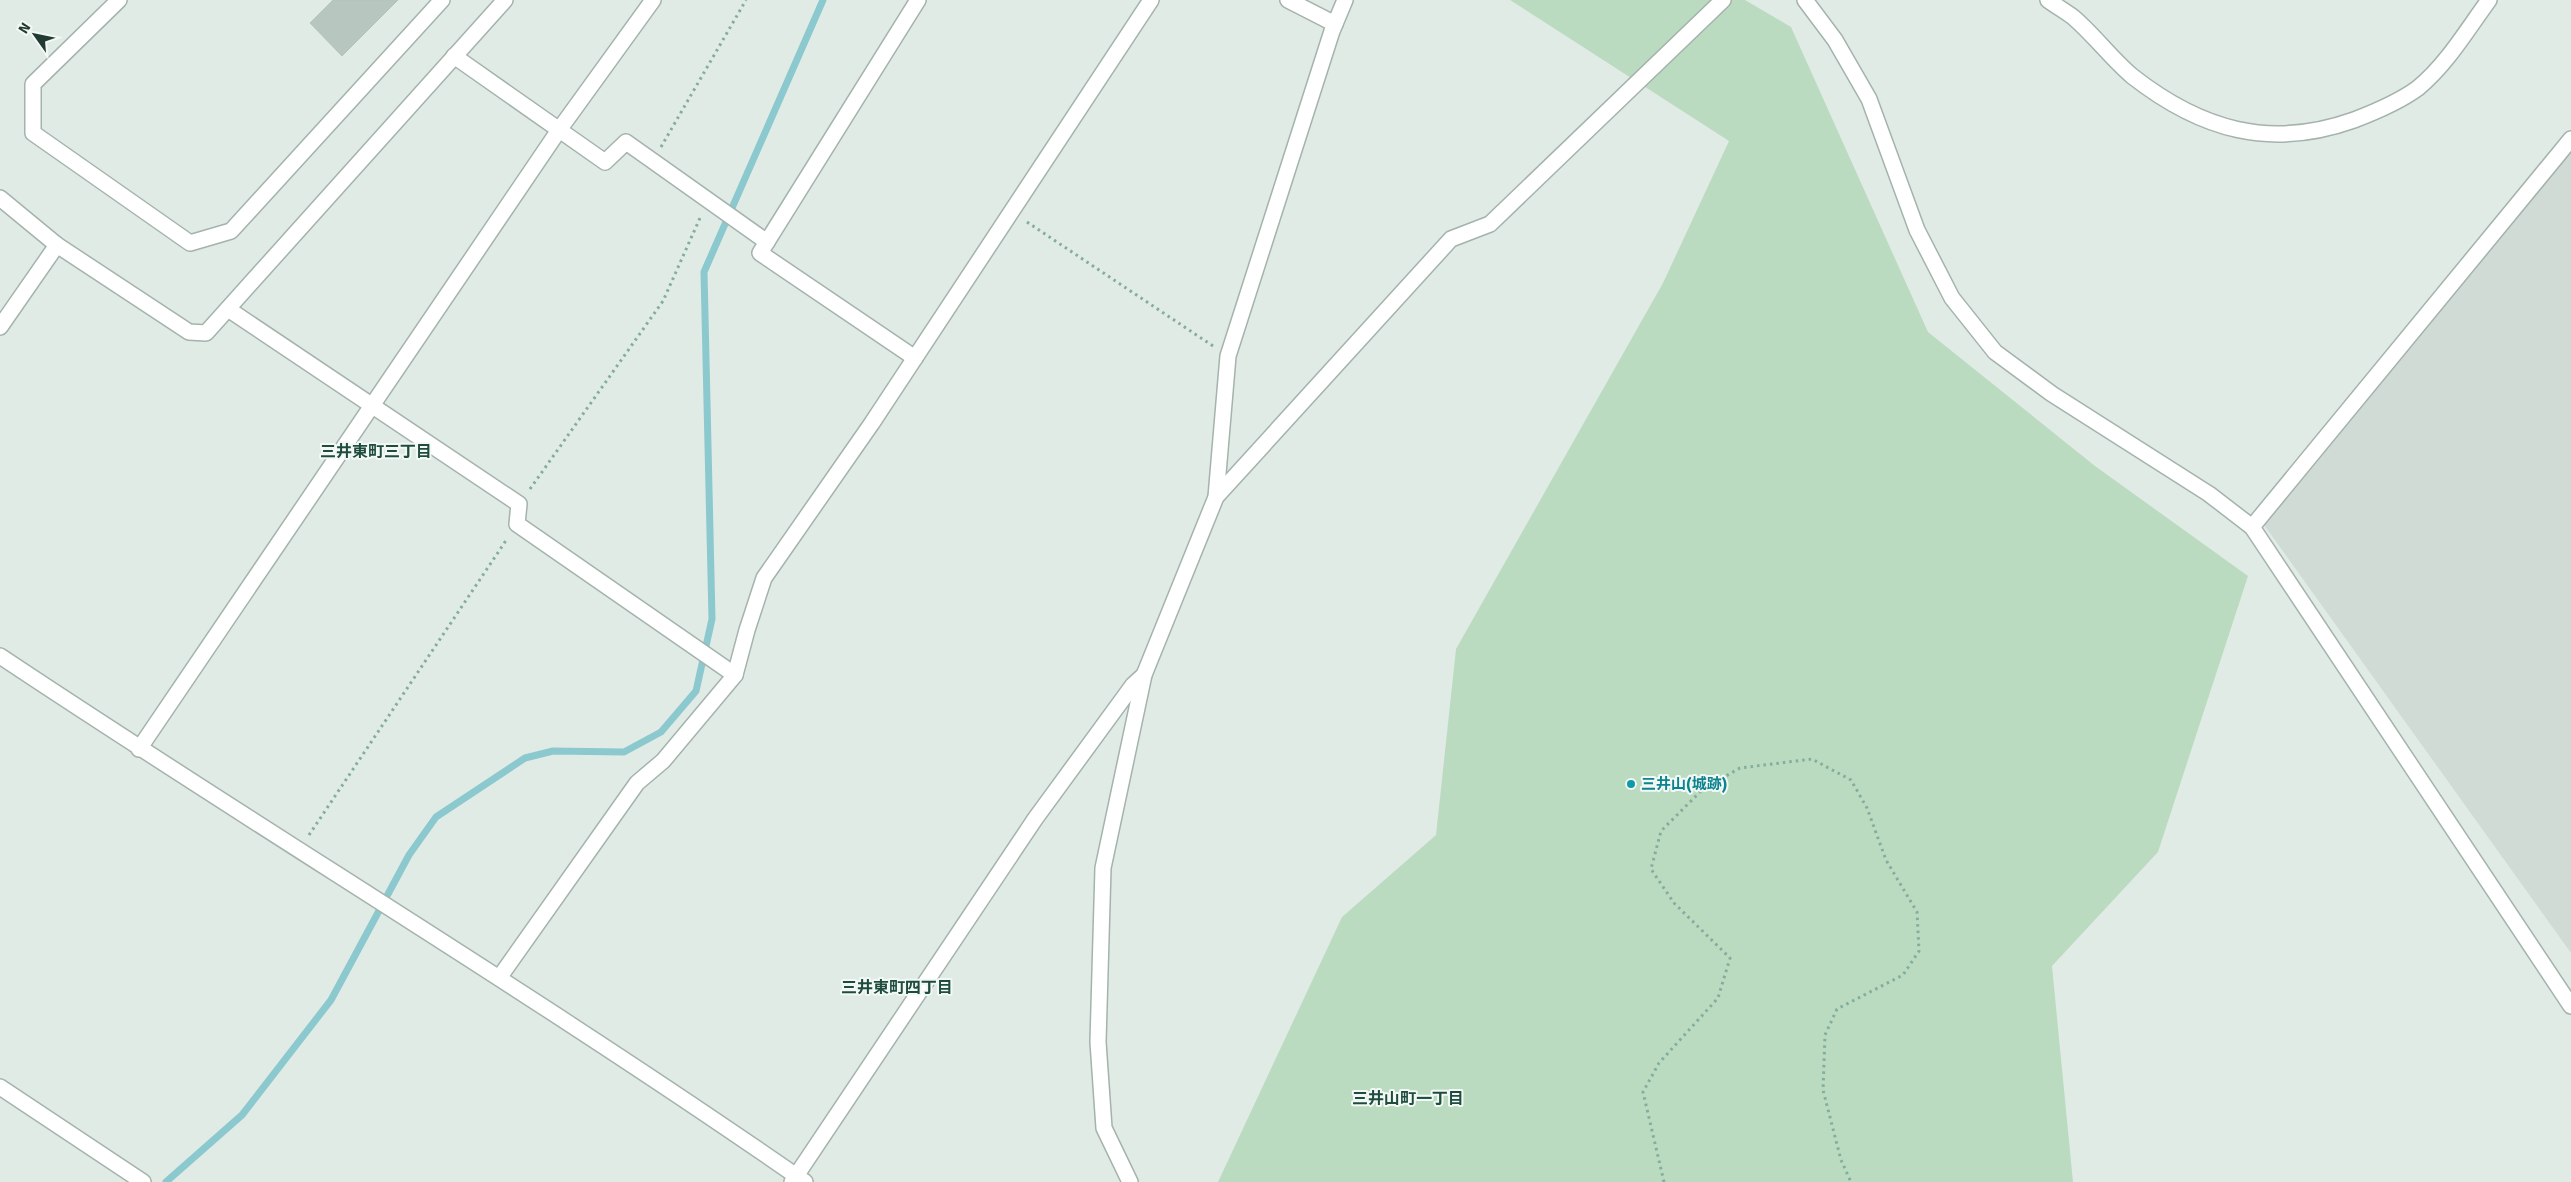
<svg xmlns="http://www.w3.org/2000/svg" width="2571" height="1182" viewBox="0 0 2571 1182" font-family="Signika,'Noto Sans JP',sans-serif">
	<rect width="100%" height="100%" fill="#e1ebe6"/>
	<!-- built -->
	<path fill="#d0dbd5" d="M2571 149V953L2262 522Z"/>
	<!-- green -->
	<path fill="#bbdbc1" d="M1510 0H1745L1791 27 1928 332 2095 466 2248 576 2158 852 2052 966 2073 1182H1218L1342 917 1436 835 1456 649 1663 283 1729 141Z"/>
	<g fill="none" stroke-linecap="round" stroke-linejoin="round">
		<!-- stream -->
		<path stroke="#8bc9ce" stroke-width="7" d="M166 1182 242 1115 331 1000 409 855 436 817 525 758 553 751 624 752 661 732 696 691 712 619 704 272 823 0"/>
	</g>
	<!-- building -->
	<path fill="#b7c6bf" stroke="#b4c4bc" d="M333 0H398L342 56 310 23Z"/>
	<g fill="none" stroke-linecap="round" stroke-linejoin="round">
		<defs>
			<g id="minor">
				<path d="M119 0 33 84V133L190 243 231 231 442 0"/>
				<path d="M1288 0 1335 24"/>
				<path d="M1805 0 1835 40 1869 99 1917 230 1952 298 1995 352 2052 394 2209 494 2252 527 2571 1006"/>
				<path d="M2048 0C2056 6 2065 11 2073 17 2094 35 2111 58 2132 76 2201 130 2270 150 2354 120 2375 112 2399 102 2418 88 2447 64 2467 30 2489 0"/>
				<path d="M454 56 605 162 626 142 767 242"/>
				<path d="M0 198 57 245 189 332 206 333 505 0"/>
				<path d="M228 309 519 504 517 524 735 675"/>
				<path d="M0 327 57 245"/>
				<path d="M915 358 760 253 918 0"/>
				<path d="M1216 497 1451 239 1490 224 1723 0"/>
				<path d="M2252 527 2571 139"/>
				<path d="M0 656C267 834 542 999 805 1182"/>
				<path d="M139 749 559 130 653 0"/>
				<path d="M499 978 637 783 663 761 735 675 747 630 764 578 872 423 1151 0"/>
				<path d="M0 1087 143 1182"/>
				<path d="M792 1182 1035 819 1133 685 1144 675"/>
				<path d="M1130 1182 1104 1128 1098 1042 1103 868 1144 675 1216 497 1228 356 1332 31 1345 0"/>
			</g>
		</defs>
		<!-- minor casing -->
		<use href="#minor" stroke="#a4b3ac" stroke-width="18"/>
		<!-- path -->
		<g stroke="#83ad9d" stroke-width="3" stroke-dasharray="2.5 4" stroke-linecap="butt">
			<path d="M661 147 746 0"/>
			<path d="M1027 222 1213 346"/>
			<path d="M530 489 663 301 700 218"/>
			<path d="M309 835 507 539"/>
			<path d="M1664 1182 1643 1092 1659 1063 1718 998 1730 958 1674 903 1651 869 1661 831 1703 789 1740 768 1812 759 1851 780 1867 808 1886 860 1917 912 1919 951 1903 975 1837 1009 1825 1035 1823 1090 1841 1160 1851 1182"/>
		</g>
		<!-- minor -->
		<use href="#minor" stroke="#fff" stroke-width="15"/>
	</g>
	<!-- markers -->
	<circle fill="#0f9aa8" stroke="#f2f8f4" stroke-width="2" cx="1631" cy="784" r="5"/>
	<g text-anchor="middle" stroke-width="4" stroke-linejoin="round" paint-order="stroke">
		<!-- culture labels -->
		<g font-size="15" font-weight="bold" fill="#0d838f" stroke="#f2f8f4" text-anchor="start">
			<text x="1641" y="789">三井山(城跡)</text>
		</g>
		<!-- neighbourhood labels -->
		<g font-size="16" font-weight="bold" fill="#1f4c3e" stroke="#f2f8f4">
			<text x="376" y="457">三井東町三丁目</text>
			<text x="897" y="993">三井東町四丁目</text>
			<text x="1408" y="1104">三井山町一丁目</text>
		</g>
	</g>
	<!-- north arrow -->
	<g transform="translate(35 35) rotate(303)" stroke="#f2f8f4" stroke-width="4" paint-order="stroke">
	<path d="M0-4L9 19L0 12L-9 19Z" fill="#223b32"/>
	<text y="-8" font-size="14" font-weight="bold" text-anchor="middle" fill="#223b32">N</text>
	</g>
</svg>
